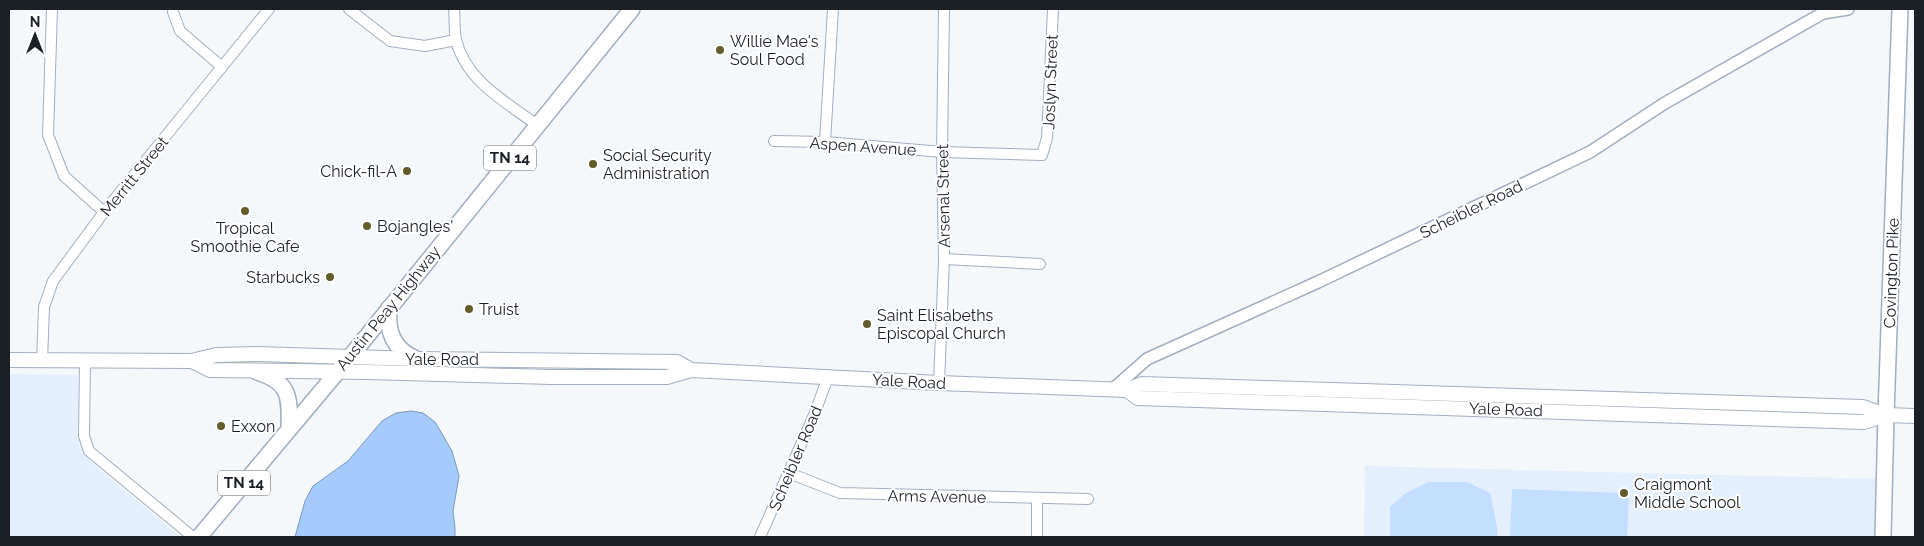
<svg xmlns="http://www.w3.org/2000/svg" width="1924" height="546" viewBox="0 0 1924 546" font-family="Raleway,sans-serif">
	<rect width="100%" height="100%" fill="#f5f8fb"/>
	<!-- built -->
	<g fill="#e4effd">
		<path d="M9 374 78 375 79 444 92 463 177 534 174 537H9Z"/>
		<path d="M1365 466 1884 479 1883 537H1364Z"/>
	</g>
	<!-- green -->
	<g fill="#c4deff">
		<path d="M1428 482H1467L1490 493 1497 526V537H1390V507L1406 493Z"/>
		<path d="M1512 489 1624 493 1629 499 1627 537H1510Z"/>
	</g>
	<!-- water -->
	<path fill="#a4cbfb" stroke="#7b98bb" d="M411 411 423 413 435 422 452 451 459 476 453 511 455 528V537H295L305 501 313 486 348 461 382 421 396 413Z"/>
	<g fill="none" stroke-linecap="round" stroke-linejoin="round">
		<defs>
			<g id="minor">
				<path d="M52 9 48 135 64 176 104 212"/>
				<path d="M349 9 390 41 425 46 456 40"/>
				<path d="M454 9C455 19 454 30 456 40 466 81 506 102 537 125"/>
				<path d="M173 12 180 31 222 67"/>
				<path d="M774 141 825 142 942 152 1042 155 1047 138 1053 9"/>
				<path d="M825 142 833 9"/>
				<path d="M944 259 1040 264"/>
				<path d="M42 361 44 307 53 281 104 212 269 9"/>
				<path d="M85 361 84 436 89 451 193 537"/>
				<path d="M939 383 944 259 942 152 944 9"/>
				<path d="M789 473 840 493 1088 499"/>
				<path d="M760 537 814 415 828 377"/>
				<path d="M1037 537V498"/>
			</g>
			<path id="tertiary" d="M1112 390 1147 359 1318 282 1590 152 1665 103 1823 13 1848 9"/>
			<g id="secondary">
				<path d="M9 360 192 361 216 355 257 354 416 359 677 362 691 370"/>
				<path d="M192 361 210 370 367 372 551 377H667L691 370 939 383 1127 390 1142 384 1863 407 1886 415 1915 416"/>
				<path d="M1127 390 1138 398 1864 422 1886 415"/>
			</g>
			<g id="primary">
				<path d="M389 308C387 332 393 349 416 359"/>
				<path d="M257 372C290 382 290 397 289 428"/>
				<path d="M199 537 350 357 632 9"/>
				<path d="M1883 537 1886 415 1900 9"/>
			</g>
		</defs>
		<!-- minor casing -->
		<use href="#minor" stroke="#a1aebe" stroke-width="12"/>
		<!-- tertiary casing -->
		<use href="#tertiary" stroke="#a1aebe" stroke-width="14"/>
		<!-- secondary casing -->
		<use href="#secondary" stroke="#a1aebe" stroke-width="16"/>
		<!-- primary casing -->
		<use href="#primary" stroke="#a1aebe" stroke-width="18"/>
		<!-- minor -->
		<use href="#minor" stroke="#fff" stroke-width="10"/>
		<!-- tertiary -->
		<use href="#tertiary" stroke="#fff" stroke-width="11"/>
		<!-- secondary -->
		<use href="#secondary" stroke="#fff" stroke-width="14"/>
		<!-- primary -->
		<use href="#primary" stroke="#fff" stroke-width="15"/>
	</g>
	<!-- markers -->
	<g fill="#615c29" stroke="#fff" stroke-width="2">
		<circle cx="720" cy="50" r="5"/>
		<circle cx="593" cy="164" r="5"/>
		<circle cx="407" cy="171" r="5"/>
		<circle cx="245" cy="211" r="5"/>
		<circle cx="367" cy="226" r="5"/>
		<circle cx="330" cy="277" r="5"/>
		<circle cx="469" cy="309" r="5"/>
		<circle cx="867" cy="324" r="5"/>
		<circle cx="221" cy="426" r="5"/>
		<circle cx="1624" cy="493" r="5"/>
	</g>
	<g text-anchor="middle" stroke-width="4" stroke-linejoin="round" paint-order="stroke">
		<!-- shield labels -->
		<g fill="#fff" stroke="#5f6367" stroke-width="1">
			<rect x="484" y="145.5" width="52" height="25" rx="4"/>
			<rect x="218" y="470.5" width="52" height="25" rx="4"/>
		</g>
		<g font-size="15" font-weight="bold" fill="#1b2026">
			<text x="510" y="163">TN 14</text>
			<text x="244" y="488">TN 14</text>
		</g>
		<!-- poi labels -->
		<g font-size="16" fill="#1b2026" stroke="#fff" text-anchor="start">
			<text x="730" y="47">Willie Mae's<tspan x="730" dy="18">Soul Food</tspan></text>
			<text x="603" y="161">Social Security<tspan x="603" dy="18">Administration</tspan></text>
			<text x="397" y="177" text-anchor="end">Chick-fil-A</text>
			<text x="377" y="232">Bojangles'</text>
			<text x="245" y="234" text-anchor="middle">Tropical<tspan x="245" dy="18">Smoothie Cafe</tspan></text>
			<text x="320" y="283" text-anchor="end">Starbucks</text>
			<text x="479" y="315">Truist</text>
			<text x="877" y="321">Saint Elisabeths<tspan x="877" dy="18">Episcopal Church</tspan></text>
			<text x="231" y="432">Exxon</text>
			<text x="1634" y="490">Craigmont<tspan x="1634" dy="18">Middle School</tspan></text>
		</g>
		<!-- street labels -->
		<g font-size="16" fill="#1b2026" stroke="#fff">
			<text transform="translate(1050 82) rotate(-88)" y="6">Joslyn Street</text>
			<text transform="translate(863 146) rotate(4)" y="6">Aspen Avenue</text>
			<text transform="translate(134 176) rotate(-51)" y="6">Merritt Street</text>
			<text transform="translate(943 196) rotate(-91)" y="6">Arsenal Street</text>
			<text transform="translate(1471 209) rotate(-26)" y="6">Scheibler Road</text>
			<text transform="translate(1891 273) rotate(-88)" y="6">Covington Pike</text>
			<text transform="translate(388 308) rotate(-51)" y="6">Austin Peay Highway</text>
			<text x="442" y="365">Yale Road</text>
			<text transform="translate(909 381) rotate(3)" y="6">Yale Road</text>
			<text transform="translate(1506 409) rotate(2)" y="6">Yale Road</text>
			<text transform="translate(795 458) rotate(-67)" y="6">Scheibler Road</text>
			<text transform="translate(937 496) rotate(1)" y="6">Arms Avenue</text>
		</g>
	</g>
	<!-- border -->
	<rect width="1924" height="546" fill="none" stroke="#1b2026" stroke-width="20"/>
	<!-- north arrow -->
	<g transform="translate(35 35)" stroke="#ffffff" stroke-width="4" paint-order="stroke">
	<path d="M0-4L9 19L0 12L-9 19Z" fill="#1b2026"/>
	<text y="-8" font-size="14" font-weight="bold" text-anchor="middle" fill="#1b2026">N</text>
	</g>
</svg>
